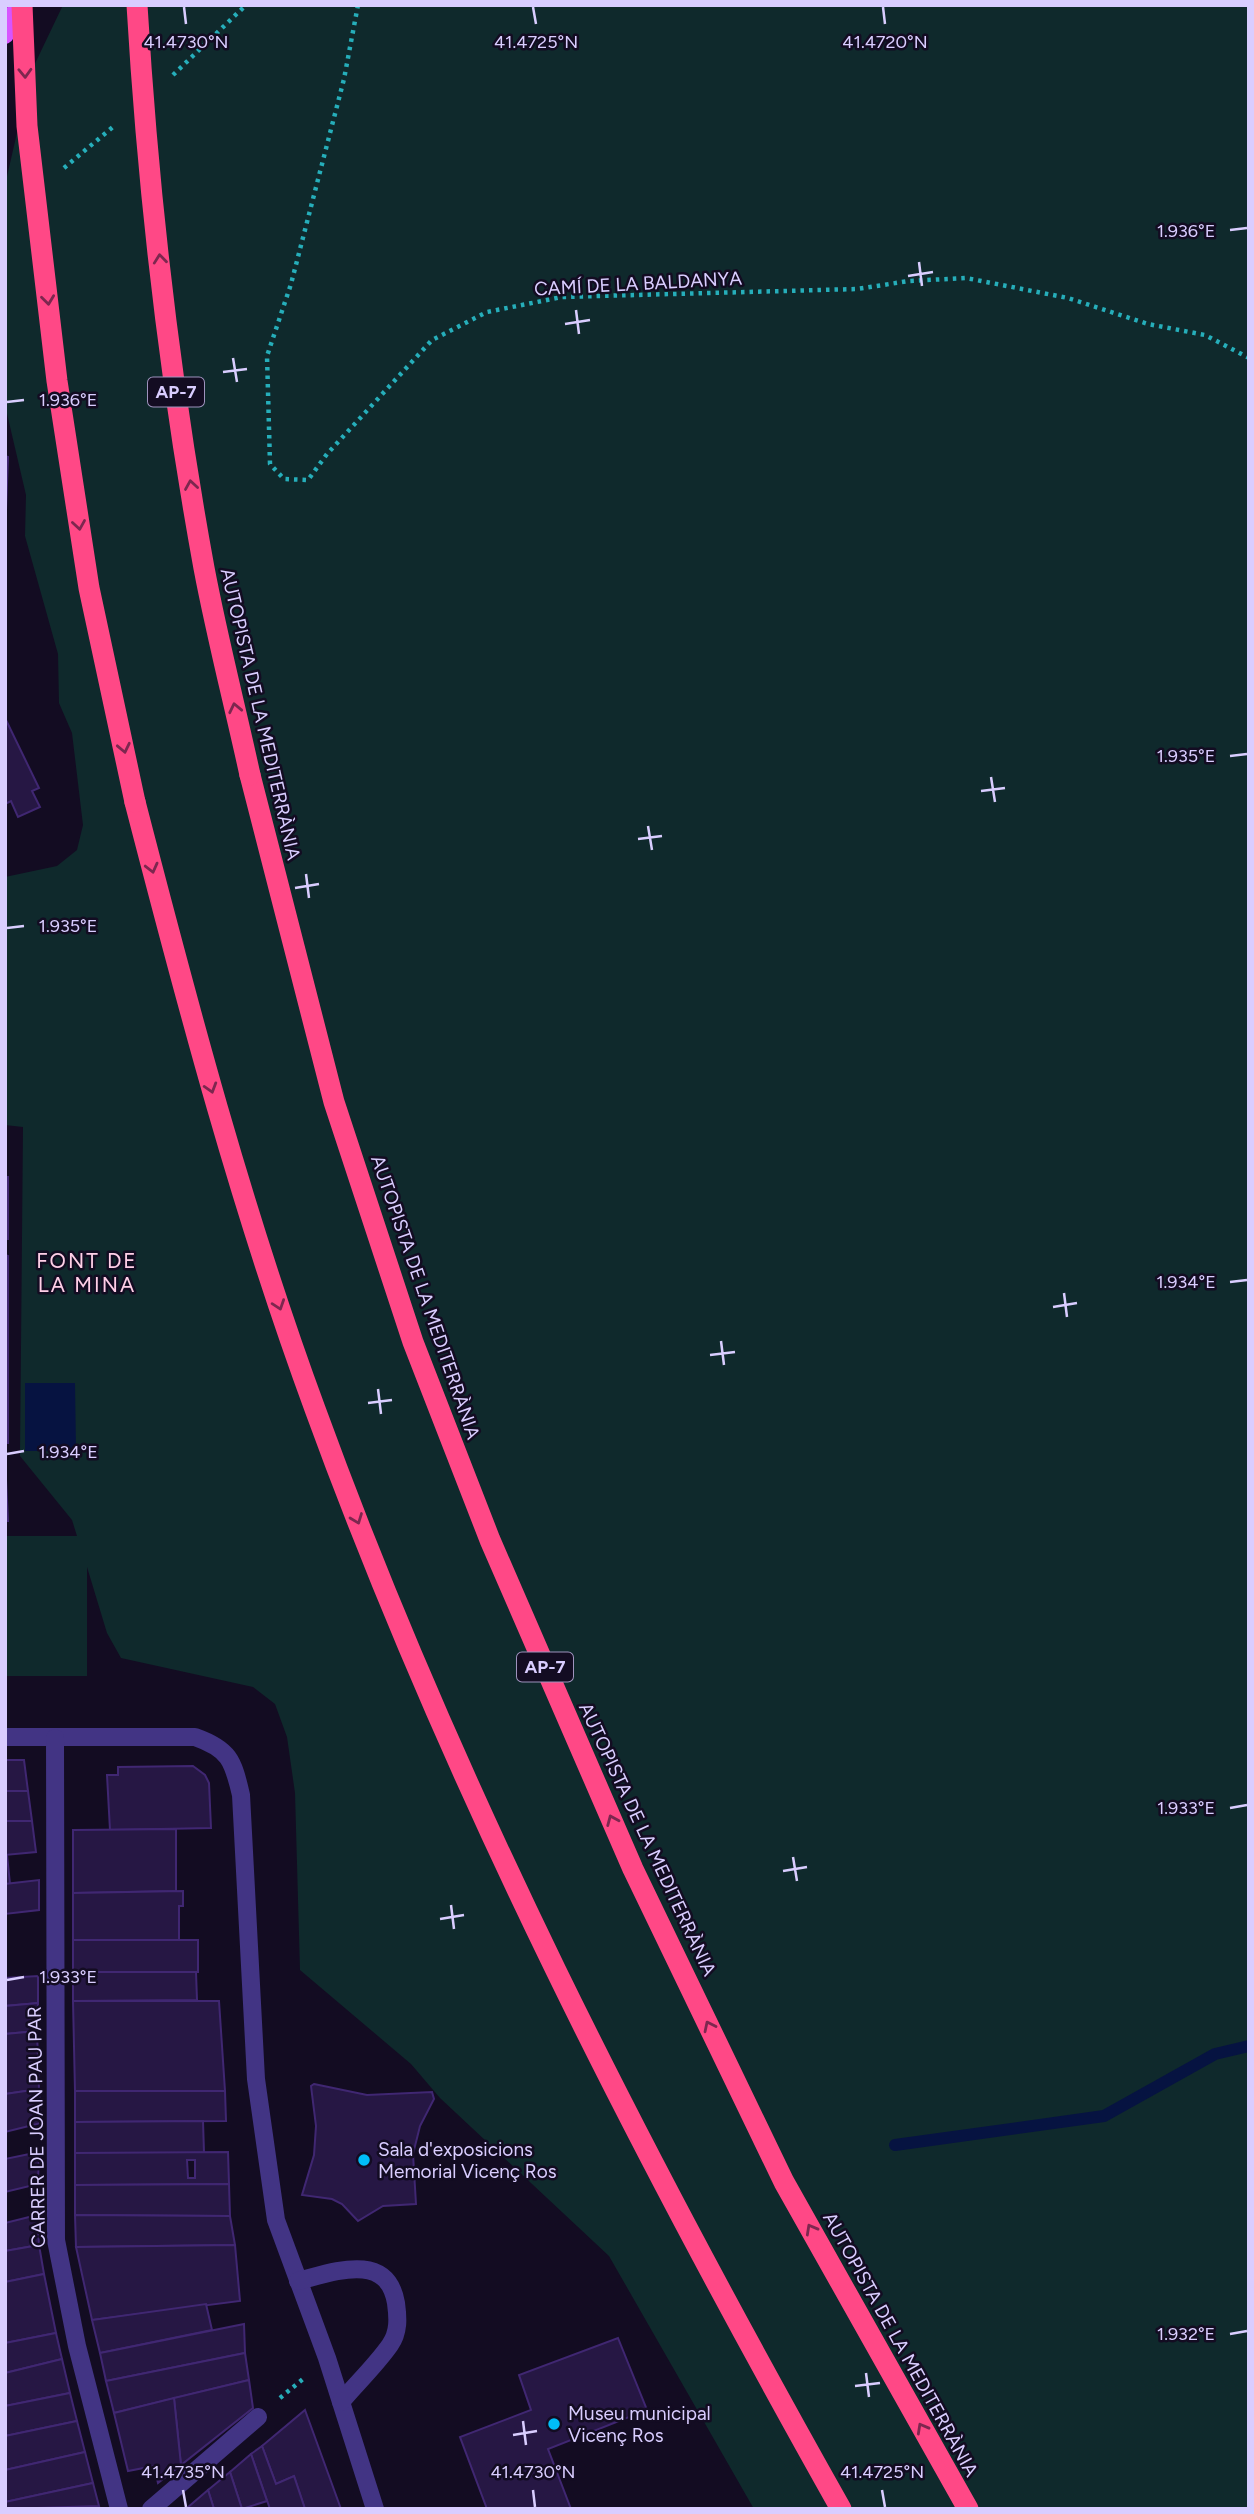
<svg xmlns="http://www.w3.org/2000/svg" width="1254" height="2514" viewBox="0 0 1254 2514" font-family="Figtree,sans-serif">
	<rect width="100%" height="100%" fill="#130c22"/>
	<!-- green -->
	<path fill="#0f292c" d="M63 5H1249V2509H754L609 2256 440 2098 411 2064 300 1970 295 1793 287 1737 275 1704 253 1687 121 1658 107 1633 87 1567V1676H5V1536H77L72 1520 20 1456 23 1127 5 1125V877L57 866 77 850 83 825 72 733 59 703 58 654 25 536 26 495 5 405V185L31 72Z"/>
	<!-- water -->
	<path fill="#061341" d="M25 1383H75L76 1451H25Z"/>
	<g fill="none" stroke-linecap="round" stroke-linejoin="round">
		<!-- stream -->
		<path stroke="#061341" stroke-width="12" d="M895 2145 1104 2116 1215 2054 1249 2046"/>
	</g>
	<!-- building -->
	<g fill="#261744" stroke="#402772" stroke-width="2" fill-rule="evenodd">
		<path d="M5 456 8 457 6 510H5Z"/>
		<path d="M6 720 39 788 32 791 40 807 18 817 11 801 5 804Z"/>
		<rect x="5" y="1177" width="3" height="62"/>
		<path d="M5 1255 8 1256V1443H5Z"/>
		<path d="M5 1459 8 1521H5Z"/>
		<path d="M5 1760H24L28 1791H5Z"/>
		<path d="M193 1766 205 1775 209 1783 211 1828 110 1830 107 1775H118V1767Z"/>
		<path d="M5 1791H28L32 1821H5Z"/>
		<path d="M5 1821H32L36 1852 5 1855Z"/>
		<path d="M176 1829V1891L73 1893V1830Z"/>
		<path d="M5 1855H7L10 1884H5Z"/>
		<path d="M39 1880V1910L5 1914V1884Z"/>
		<path d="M183 1891V1906H179V1940H73V1893Z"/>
		<rect x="73" y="1940" width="125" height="32"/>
		<path d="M73 1972H196L197 2000 73 2001Z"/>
		<path d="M38 1976V2003L5 2006V1978Z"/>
		<path d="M73 2001H219L225 2091H75Z"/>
		<path d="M38 2003 37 2031 5 2034V2006Z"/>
		<path d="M37 2031 39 2089 5 2094V2034Z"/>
		<path d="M314 2084 367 2095 432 2092 434 2099 420 2126 413 2154 416 2204 383 2206 358 2221 342 2204 332 2199 302 2195 314 2155 316 2126 311 2086Z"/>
		<path d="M39 2089 41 2123 5 2132V2094Z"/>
		<path d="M75 2091H225L226 2121 75 2122Z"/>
		<path d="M203 2121 204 2153H75V2122Z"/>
		<path d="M39 2152 38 2184 5 2192V2159Z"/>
		<path d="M228 2152 229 2184 75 2185V2153ZM187 2160H195V2178H188Z"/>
		<path d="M229 2184 230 2216 75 2215V2185Z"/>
		<path d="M37 2215 39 2245 5 2251V2223Z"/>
		<path d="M75 2215 230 2216 235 2245 76 2247Z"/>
		<path d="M39 2245 44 2274 5 2282V2251Z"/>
		<path d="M235 2245 240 2301 92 2320 76 2247Z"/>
		<path d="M44 2274 56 2333 5 2343V2282Z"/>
		<path d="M206 2304 212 2330 100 2353 92 2320Z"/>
		<path d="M244 2324 245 2353 106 2381 100 2353Z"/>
		<path d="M56 2333 62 2359 5 2373V2343Z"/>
		<path d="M618 2338 647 2410 548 2449 571 2509H487L460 2437 531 2410 519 2375Z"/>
		<path d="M245 2353 249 2380 114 2413 106 2381Z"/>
		<path d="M62 2359 70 2393 5 2406V2373Z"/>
		<path d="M249 2380 253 2408 181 2465 174 2398Z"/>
		<path d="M70 2393 77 2421 5 2436V2406Z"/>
		<path d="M174 2398 181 2465 158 2483 154 2466 128 2471 114 2413Z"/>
		<path d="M305 2410 341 2509H305L294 2476 276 2484 262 2446Z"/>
		<path d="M77 2421 85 2452 5 2470V2436Z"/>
		<path d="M262 2446 276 2484 294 2476 305 2509H270L251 2454Z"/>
		<path d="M85 2452 93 2483 5 2502V2470Z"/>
		<path d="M251 2454 267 2501 242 2509 230 2472Z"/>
		<path d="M230 2472 242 2509H214L208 2490Z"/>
		<path d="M93 2483 99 2506 5 2509V2502Z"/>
		<path d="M208 2490 214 2509H187V2508Z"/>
	</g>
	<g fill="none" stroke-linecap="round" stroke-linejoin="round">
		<!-- path -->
		<g stroke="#26aeba" stroke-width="4.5" stroke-dasharray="3.5 5" stroke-linecap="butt">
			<path d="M358 5 344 79 291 284 267 356 270 464 284 479 308 480 327 454 432 340 487 312 562 297 857 289 909 281 966 278 1068 298 1148 324 1205 335 1249 358"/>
			<path d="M173 75 246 5"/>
			<path d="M64 168 114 126"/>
			<path d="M280 2398 303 2379"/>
		</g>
		<!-- minor -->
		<g stroke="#423484" stroke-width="18">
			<path d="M5 1737H195C229 1749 233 1760 241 1795L256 2079 276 2220 327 2358 375 2509"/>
			<path d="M55 1738 56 2240 77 2346 119 2509"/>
			<path d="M298 2281C334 2272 387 2251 396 2303 398 2318 399 2332 390 2345 376 2365 357 2383 341 2402"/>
			<path d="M151 2509 258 2417"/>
		</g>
		<!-- major -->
		<path stroke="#d754ff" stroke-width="18" d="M5 35 18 5"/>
		<!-- highway -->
		<g stroke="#ff4886" stroke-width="21">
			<path d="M250 775 334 1102 413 1342 490 1540 633 1869 784 2182 968 2509"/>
			<path d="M135 802C188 1007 242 1211 315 1409 454 1791 642 2155 841 2509"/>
		</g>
		<!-- highway-bridge -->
		<g stroke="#ff4886" stroke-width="21">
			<path d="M22 5 27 126 57 381 89 588 135 802"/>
			<path d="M137 5C148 193 170 382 204 568 217 637 235 706 250 775"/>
		</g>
	</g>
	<!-- one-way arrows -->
	<defs><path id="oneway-chevron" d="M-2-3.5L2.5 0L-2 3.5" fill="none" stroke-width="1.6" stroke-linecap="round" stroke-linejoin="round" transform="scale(1.75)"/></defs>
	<g stroke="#7d274f">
		<use href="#oneway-chevron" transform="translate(25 73) rotate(88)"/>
		<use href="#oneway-chevron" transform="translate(160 259) rotate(-96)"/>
		<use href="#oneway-chevron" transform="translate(48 300) rotate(83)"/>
		<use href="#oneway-chevron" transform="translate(191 485) rotate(-99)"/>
		<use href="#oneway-chevron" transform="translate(79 525) rotate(81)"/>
		<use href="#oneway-chevron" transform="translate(235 708) rotate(-102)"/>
		<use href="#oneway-chevron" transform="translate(124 748) rotate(78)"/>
		<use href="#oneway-chevron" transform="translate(152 868) rotate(76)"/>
		<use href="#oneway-chevron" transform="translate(211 1088) rotate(73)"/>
		<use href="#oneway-chevron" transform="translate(279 1305) rotate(71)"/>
		<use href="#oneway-chevron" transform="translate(357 1519) rotate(69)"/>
		<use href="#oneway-chevron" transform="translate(612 1820) rotate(-113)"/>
		<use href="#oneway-chevron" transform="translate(709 2026) rotate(-116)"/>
		<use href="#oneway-chevron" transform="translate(811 2229) rotate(-119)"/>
		<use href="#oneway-chevron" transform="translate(922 2428) rotate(-119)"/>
	</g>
	<!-- ticks -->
	<path fill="none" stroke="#d9cdff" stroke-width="2.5" d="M184 7 186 24M533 7 536 24M883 7 885 24M1230 230 1247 228M919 262 922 286M908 276 933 272M576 310 579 334M565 324 590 320M233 358 237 382M223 372 247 369M7 402 24 400M1230 756 1247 754M991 777 995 802M981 791 1005 788M648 826 652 850M638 839 662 836M306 874 309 898M295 888 319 884M7 928 24 926M1230 1282 1247 1280M1064 1293 1067 1317M1053 1307 1077 1303M721 1341 724 1365M710 1355 735 1352M378 1389 381 1414M368 1403 392 1400M7 1454 24 1451M1230 1808 1247 1805M793 1857 797 1881M783 1871 807 1867M451 1905 454 1929M440 1919 464 1915M7 1980 24 1977M1230 2334 1247 2331M866 2373 869 2397M855 2386 880 2383M523 2421 526 2445M513 2435 537 2431M183 2490 186 2507M533 2490 535 2507M882 2490 885 2507"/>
	<!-- markers -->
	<g fill="#00bdf8" stroke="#130c22" stroke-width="2.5">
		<circle cx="364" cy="2160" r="7"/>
		<circle cx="554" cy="2424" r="7"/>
	</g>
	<g text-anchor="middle" stroke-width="5" stroke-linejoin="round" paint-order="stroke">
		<!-- shield labels -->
		<g fill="#130c22" stroke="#9e93bd" stroke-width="2">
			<rect x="148" y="377.5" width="56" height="29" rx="5"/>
			<rect x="517" y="1652.5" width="56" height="29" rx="5"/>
		</g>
		<g font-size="18" font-weight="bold" fill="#d9cdff">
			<text x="176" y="398">AP-7</text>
			<text x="545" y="1673">AP-7</text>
		</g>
		<!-- street labels -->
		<g font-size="19" fill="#d9cdff" stroke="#130c22">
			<text transform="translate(638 283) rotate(-3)" y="7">CAMÍ DE LA BALDANYA</text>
			<text transform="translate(261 714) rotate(77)" y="7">AUTOPISTA DE LA MEDITERRÀNIA</text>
			<text transform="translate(426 1297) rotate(71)" y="7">AUTOPISTA DE LA MEDITERRÀNIA</text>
			<text transform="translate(648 1839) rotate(65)" y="7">AUTOPISTA DE LA MEDITERRÀNIA</text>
			<text transform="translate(36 2127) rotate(-91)" y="7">CARRER DE JOAN PAU PAR</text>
			<text transform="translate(901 2344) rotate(61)" y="7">AUTOPISTA DE LA MEDITERRÀNIA</text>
		</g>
		<!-- poi labels -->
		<g font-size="19" fill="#d9cdff" stroke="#130c22" text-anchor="start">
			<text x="378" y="2156">Sala d'exposicions<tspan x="378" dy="22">Memorial Vicenç Ros</tspan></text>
			<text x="568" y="2420">Museu municipal<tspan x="568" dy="22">Vicenç Ros</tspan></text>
		</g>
		<!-- neighbourhood labels -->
		<g font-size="21" letter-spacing="2" fill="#ffcfe7" stroke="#130c22">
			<text x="87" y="1268">FONT DE<tspan x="87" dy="24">LA MINA</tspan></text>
		</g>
	</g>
	<g font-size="18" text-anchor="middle" fill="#d9cdff" stroke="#130c22" stroke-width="5" stroke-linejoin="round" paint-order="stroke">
		<text x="186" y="48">41.4730°N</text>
		<text x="536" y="48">41.4725°N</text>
		<text x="885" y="48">41.4720°N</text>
		<text x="1186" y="237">1.936°E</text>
		<text x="68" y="406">1.936°E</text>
		<text x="1186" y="762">1.935°E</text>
		<text x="68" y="932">1.935°E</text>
		<text x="1186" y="1288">1.934°E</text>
		<text x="68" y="1458">1.934°E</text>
		<text x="1186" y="1814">1.933°E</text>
		<text x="68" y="1983">1.933°E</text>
		<text x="1186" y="2340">1.932°E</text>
		<text x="183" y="2478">41.4735°N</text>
		<text x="533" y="2478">41.4730°N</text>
		<text x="882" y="2478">41.4725°N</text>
	</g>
	<!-- border -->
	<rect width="1254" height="2514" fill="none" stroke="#d9cdff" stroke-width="14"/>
</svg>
